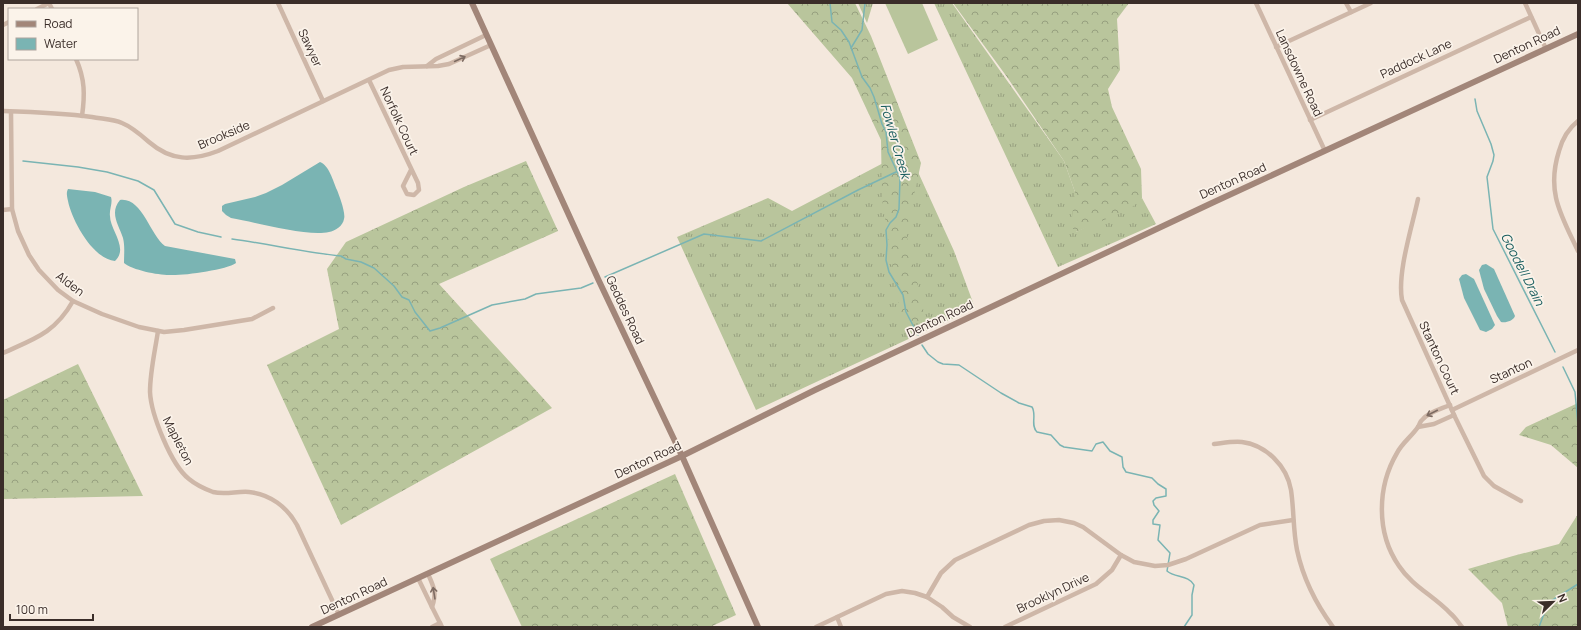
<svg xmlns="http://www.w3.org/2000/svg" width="1581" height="630" viewBox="0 0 1581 630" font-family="Manrope,sans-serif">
	<defs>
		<pattern id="grass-tufts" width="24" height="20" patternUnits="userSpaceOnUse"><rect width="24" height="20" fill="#b9c59c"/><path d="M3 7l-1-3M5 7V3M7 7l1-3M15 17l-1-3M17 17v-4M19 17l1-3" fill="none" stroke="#97a07f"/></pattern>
		<pattern id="forest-crowns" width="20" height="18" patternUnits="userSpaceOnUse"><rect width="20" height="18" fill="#b9c59c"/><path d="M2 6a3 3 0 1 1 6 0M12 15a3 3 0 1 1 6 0" fill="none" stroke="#97a07f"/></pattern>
	</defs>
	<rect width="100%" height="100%" fill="#f4e8dd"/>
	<!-- grass -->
	<g fill="url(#grass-tufts)">
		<path d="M858 3H873L867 23Z"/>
		<path d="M934 3H952L1064 161 1075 192 1076 232 1142 198 1156 224 1058 267Z"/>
		<path d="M908 150 954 251 975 308 756 410 677 237 768 198 792 211Z"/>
	</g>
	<!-- forest -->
	<g fill="url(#forest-crowns)">
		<path d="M787 3H855L871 36 921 163 906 233 926 322 901 320 882 199 881 140 852 78Z"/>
		<path d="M953 3H1129L1117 19 1120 70 1108 89 1112 107 1141 169 1142 198 1130 209 1076 232 1071 226 1075 192 1064 161 1007 77Z"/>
		<path d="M526 161 558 231 439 284 552 408 341 525 267 365 339 329 327 269 346 242 464 187Z"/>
		<path d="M78 364 143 496 3 499V400Z"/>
		<path d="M1578 403V468L1551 445 1519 435 1526 427Z"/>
		<path d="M675 474 736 615 710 627H522L490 559Z"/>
		<path d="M1578 514V627H1508L1502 603 1468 569 1513 556 1559 544Z"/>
	</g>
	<!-- garden -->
	<path fill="#b9c59c" d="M885 3H922L938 40 908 54Z"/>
	<!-- water -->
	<g fill="#7ab4b3">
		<path d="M320 162C329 165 333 181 337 190 339 195 346 213 344 219 343 226 335 231 329 232 307 237 255 222 231 218L226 215 222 211V206L225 204 255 197 266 193 282 185Z"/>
		<path d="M68 189 95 192 111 197C113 203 109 210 110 216 110 230 129 248 115 261 93 259 72 221 68 201 67 196 66 193 68 189Z"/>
		<path d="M120 200C142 197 150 235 165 246L235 259 236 263C226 270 182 276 169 275 158 275 132 270 124 263 124 254 125 246 123 238 119 225 109 213 120 200Z"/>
		<path d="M1486 264 1494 269 1515 316C1513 321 1506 323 1501 322L1497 316 1484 289 1479 270 1482 265Z"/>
		<path d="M1466 274 1474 279 1495 325 1492 329 1486 332 1480 330 1464 298 1459 279 1462 275Z"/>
	</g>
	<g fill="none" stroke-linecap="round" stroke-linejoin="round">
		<!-- stream -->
		<g stroke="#7ab4b3" stroke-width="1.5">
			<path d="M830 3 832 22 841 30 849 42 862 77 870 88 874 97 882 124 886 132 888 152 900 178 899 209 896 217 890 223 886 230 887 245 886 260 889 272 903 295 906 312 918 335"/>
			<path d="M851 48 862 30 865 3"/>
			<path d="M1475 99 1477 111 1491 144 1494 155 1493 161 1487 177 1493 229 1555 352"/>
			<path d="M23 161 78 167 107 172 138 181 154 190 175 224 198 232 221 237"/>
			<path d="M232 239C269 244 304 252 341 256L346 259 361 262 374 268 394 286 402 297 409 300 415 312 430 331 440 328 492 305 525 299 536 294 581 288 593 283"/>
			<path d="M605 277 704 234 761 241 858 190 898 171"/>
			<path d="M922 345 928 354 938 362 943 364 959 365 1001 393 1019 403 1032 407C1037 415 1030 425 1037 432L1051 435 1060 445 1064 447 1092 451 1096 444 1103 442 1110 451 1122 457 1123 467 1126 472 1152 478 1158 484 1166 489V496L1156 498 1153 501 1154 505 1159 511 1153 520V524L1160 525 1158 540 1170 553 1167 571C1175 578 1189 575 1194 585L1192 595V615L1184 627"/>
			<path d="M1563 367 1575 392 1578 425"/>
			<path d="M1539 627 1548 603 1578 584"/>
		</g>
		<!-- street -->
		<g stroke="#ceb7a8" stroke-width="4.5">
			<path d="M49 3 52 9"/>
			<path d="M278 3 323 101"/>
			<path d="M1256 3 1325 151"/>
			<path d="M1346 3 1351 12"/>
			<path d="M1525 3 1546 49"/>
			<path d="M37 9 49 3"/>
			<path d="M3 25 9 22"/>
			<path d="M1276 47 1371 3"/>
			<path d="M76 59C85 79 85 95 82 116"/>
			<path d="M427 66 436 59 486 35"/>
			<path d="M369 80 418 183 419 190 414 195 407 194 403 186 411 170"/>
			<path d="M3 111C33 112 62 113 92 117 102 119 113 119 122 123 132 127 141 135 149 142 171 161 192 161 218 151L389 70 403 67 438 66 449 64 491 45"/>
			<path d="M11 112 12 209 18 231 29 255 39 270 58 290 73 301 102 314 139 327 164 332 184 330 252 319 273 308"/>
			<path d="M1310 120 1531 17"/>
			<path d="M1578 121C1569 128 1562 140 1559 151 1546 192 1561 215 1578 251"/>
			<path d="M1418 199C1412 227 1397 273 1402 300L1455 417 1484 476 1494 486 1521 501"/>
			<path d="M3 210 12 209"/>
			<path d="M158 331C155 351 150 372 150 392 151 414 171 465 189 479 195 484 205 489 213 492 225 495 237 491 249 492 270 494 287 507 297 525L339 615"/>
			<path d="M3 353C34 339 55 333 73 301"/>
			<path d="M1450 405C1441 409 1429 412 1423 419 1420 421 1420 424 1418 427 1412 436 1402 443 1397 453 1377 487 1376 533 1399 566 1412 586 1434 596 1450 613 1455 617 1458 622 1462 627"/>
			<path d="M1452 410 1578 350"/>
			<path d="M1418 427 1434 424 1454 415"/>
			<path d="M1214 444C1223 443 1233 441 1242 442 1266 445 1287 466 1291 490 1294 510 1293 530 1297 550 1303 578 1316 604 1333 627"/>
			<path d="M418 578 432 607C437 593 434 587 428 574"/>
			<path d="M927 597 941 573 955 560 1029 525 1044 521 1059 520 1074 523 1083 527 1121 555 1134 562 1155 566 1168 565 1186 559 1260 525 1293 520"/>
			<path d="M432 607 442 627"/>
			<path d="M837 617 841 627"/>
			<path d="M432 627 440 623"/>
			<path d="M816 627 886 594 902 591 915 593 927 597 942 607 953 617 970 627"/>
			<path d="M1005 627 1096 584 1112 570 1121 555"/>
		</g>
		<!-- secondary -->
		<g stroke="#a28679" stroke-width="6">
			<path d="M472 3 599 281 682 456 758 627"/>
			<path d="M312 627 682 456 815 390 1214 202 1578 34"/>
		</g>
	</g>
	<!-- one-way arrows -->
	<defs><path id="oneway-shaft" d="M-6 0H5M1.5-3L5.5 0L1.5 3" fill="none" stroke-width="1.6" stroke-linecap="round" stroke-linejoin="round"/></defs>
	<g stroke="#7d6b62">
		<use href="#oneway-shaft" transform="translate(460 59) rotate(-25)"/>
		<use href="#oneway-shaft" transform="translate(1432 413) rotate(153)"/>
		<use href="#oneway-shaft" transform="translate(434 593) rotate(-99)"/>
	</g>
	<g text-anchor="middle" stroke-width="3.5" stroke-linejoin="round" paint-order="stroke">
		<!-- street labels -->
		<g font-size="12" fill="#3a2d29" stroke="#fbf3ea">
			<text transform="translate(1527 45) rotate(-25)" y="4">Denton Road</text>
			<text transform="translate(310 48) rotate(65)" y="4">Sawyer</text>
			<text transform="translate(1416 59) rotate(-25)" y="4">Paddock Lane</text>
			<text transform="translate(1299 73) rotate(65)" y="4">Lansdowne Road</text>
			<text transform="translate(399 121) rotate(65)" y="4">Norfolk Court</text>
			<text transform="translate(224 135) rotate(-23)" y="4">Brookside</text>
			<text transform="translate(1233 181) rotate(-24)" y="4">Denton Road</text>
			<text transform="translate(70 284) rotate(37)" y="4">Alden</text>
			<text transform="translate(625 310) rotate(65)" y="4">Geddes Road</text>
			<text transform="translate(940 319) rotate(-25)" y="4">Denton Road</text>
			<text transform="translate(1439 358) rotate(65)" y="4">Stanton Court</text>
			<text transform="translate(1511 371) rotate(-25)" y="4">Stanton</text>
			<text transform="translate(178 441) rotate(63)" y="4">Mapleton</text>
			<text transform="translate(648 460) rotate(-25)" y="4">Denton Road</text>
			<text transform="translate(1053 593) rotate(-25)" y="4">Brooklyn Drive</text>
			<text transform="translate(354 596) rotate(-25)" y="4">Denton Road</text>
		</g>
		<!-- water labels -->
		<g font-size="13" font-style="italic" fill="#1a5e5f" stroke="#fbf3ea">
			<text transform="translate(896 141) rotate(74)" y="5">Fowler Creek</text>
			<text transform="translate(1523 269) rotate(63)" y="5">Goodell Drain</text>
		</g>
	</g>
	<!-- border -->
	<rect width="1581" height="630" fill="none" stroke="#3a2d29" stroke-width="8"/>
	<!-- legend -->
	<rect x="8" y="8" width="130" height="52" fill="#fbf3ea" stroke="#aea49d"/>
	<rect x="16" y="21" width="20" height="6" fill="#a28679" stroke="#aea49d"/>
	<text x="44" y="28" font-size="12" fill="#3a2d29">Road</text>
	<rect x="16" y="38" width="20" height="12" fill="#7ab4b3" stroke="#aea49d"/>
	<text x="44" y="48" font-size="12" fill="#3a2d29">Water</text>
	<!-- north arrow -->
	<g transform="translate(1553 602) rotate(67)" stroke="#fbf3ea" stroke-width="3" paint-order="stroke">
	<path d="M0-3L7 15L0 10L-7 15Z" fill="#3a2d29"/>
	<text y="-6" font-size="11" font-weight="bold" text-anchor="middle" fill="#3a2d29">N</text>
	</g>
	<!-- scale -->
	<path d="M10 614v6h83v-6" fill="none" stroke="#3a2d29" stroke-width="2"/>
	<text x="16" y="614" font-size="12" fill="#3a2d29" stroke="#fbf3ea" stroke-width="3" paint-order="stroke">100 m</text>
</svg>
